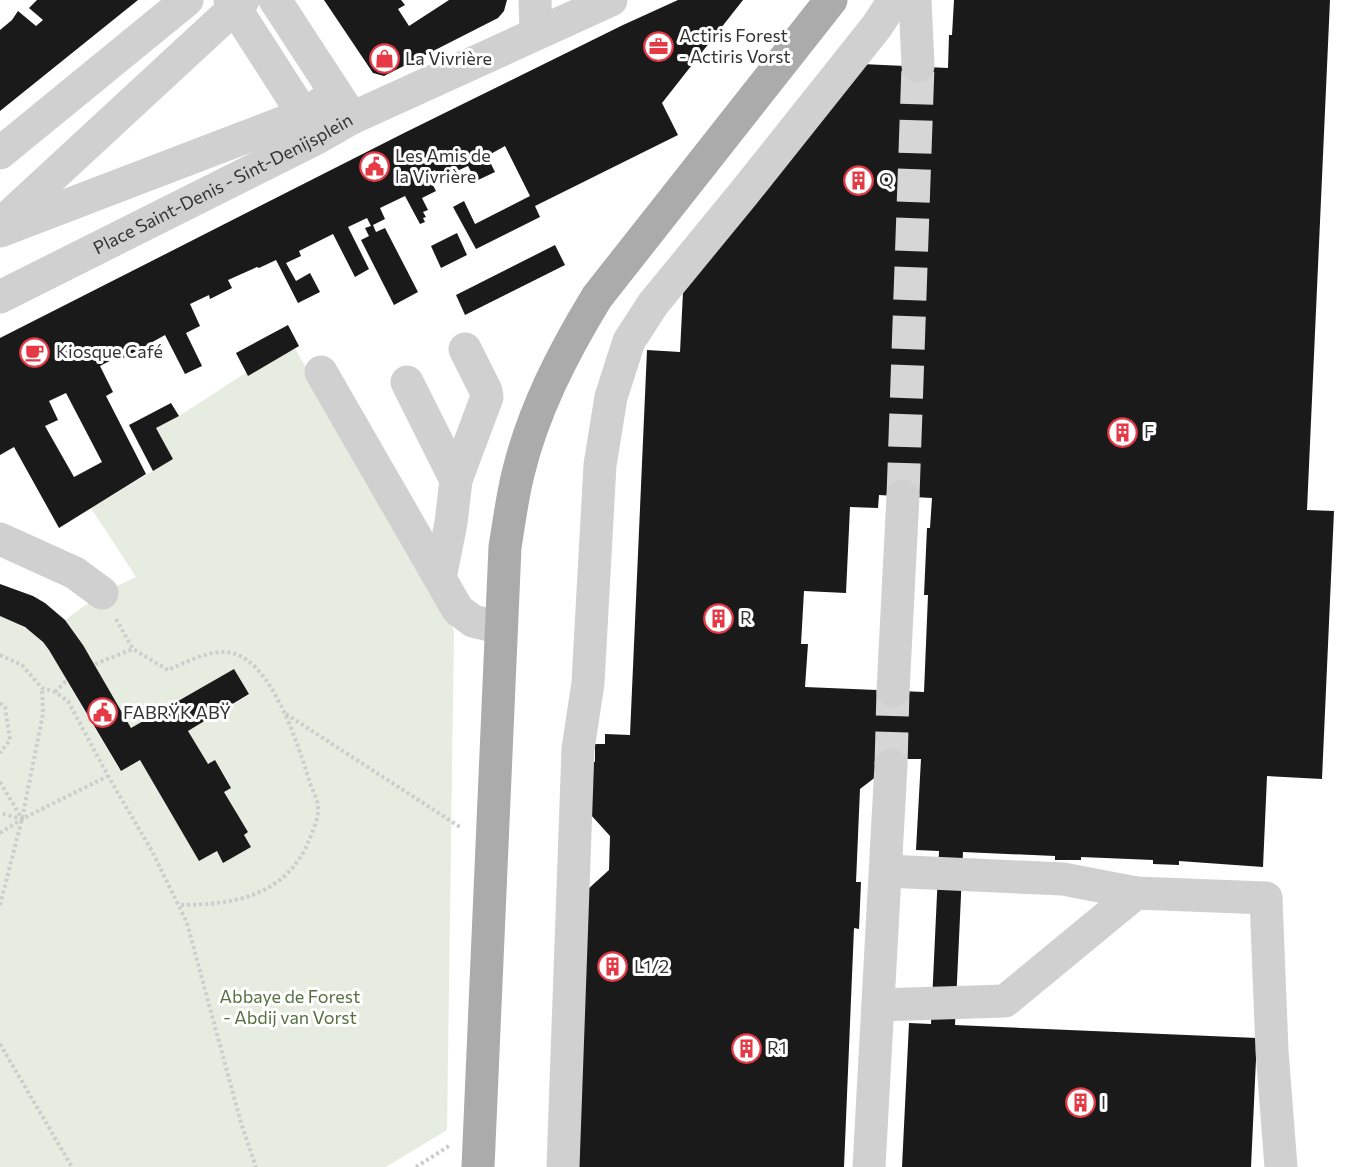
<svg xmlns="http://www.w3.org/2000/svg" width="1357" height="1167" viewBox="0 0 1357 1167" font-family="Commissioner,sans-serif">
	<rect width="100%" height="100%" fill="#fff"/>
	<!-- green -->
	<path fill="#e6ecdf" d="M292 343 454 630 447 1130 386 1167H0V616C19 622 37 634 49 650L120 771 140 760 199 861 217 851 223 862 248 832 188 731 249 695 234 669 131 728 83 645 65 620 102 593 136 577 91 508 173 459 156 428 179 416Z"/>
	<!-- building -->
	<g fill="#1a1a1a" fill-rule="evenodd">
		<path d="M37 0H138L0 111V30L12 20 18 11 36 26 43 20 29 8Z"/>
		<path d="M324 0H401L405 5 398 9 409 26 449 0H507L504 11 498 18 384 76 373 73Z"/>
		<path d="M678 0H743L662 103 678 135 535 206 540 217 476 249 453 207 464 201 475 224 530 196 505 146 487 156 495 172 476 181 468 166 439 179 435 170 427 174 436 191 422 198 428 210 423 212 426 217 423 218 425 222 420 224 405 196 380 208 385 219 373 225 376 232 385 228 418 292 394 305 361 240 369 236 365 228 371 226 367 218 348 227 369 269 355 277 333 234 299 251 301 256 286 263 296 281 310 273 320 292 298 303 276 260 259 268 257 267 228 280 232 288 210 299 209 295 190 304 200 326 186 333 202 366 185 374 165 335 120 360 119 356 100 366 113 392 106 396 146 474 59 528 14 447 0 455V338L406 132 623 25ZM66 393 102 462 74 477 45 426 58 420 49 401Z"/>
		<path d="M954 0H1330L1307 510 1334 511 1322 779 1267 776 1263 867 1179 861V865L1153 864V860L1081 857V860H1055V856L963 852 955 1025 1257 1038 1251 1167H902L909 1023 931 1024 939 851 916 850 921 759H899L860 789 856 882H861L859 929 854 928 844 1167H578L587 890 609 870 610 836 591 815 593 762H595V744H605V734L630 735 647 350 680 352 683 292 862 64 948 68 949 35H952ZM879 495 932 498 930 528H927L924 595H928L924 692 805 687 808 644H801L804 591 846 593 850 507 878 508Z"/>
		<path d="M457 233 467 255 441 268 431 246Z"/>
		<path d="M555 245 565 265 465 315 456 295Z"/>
		<path d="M288 325 299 346 248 376 236 353Z"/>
		<path d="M171 403 179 416 156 428 173 459 153 471 129 425Z"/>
		<path d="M0 584 33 596 45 603 65 620 83 645 131 728 234 669 249 694 188 731 208 764 215 760 231 788 224 792 248 832 244 835 251 847 223 863 217 851 199 861 140 760 121 771 49 650 43 642 25 627 0 616Z"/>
	</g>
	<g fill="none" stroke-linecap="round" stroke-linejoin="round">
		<!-- minor-tunnel -->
		<g stroke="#d6d6d6" stroke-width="33" stroke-dasharray="33 16" stroke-linecap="butt">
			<path d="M903 496 918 66"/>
			<path d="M891 765 893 691"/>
		</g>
		<!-- path -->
		<g stroke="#cdcdcd" stroke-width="4" stroke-dasharray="3 3" stroke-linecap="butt">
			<path d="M116 619 133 649 168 670C185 663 206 651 225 652 270 653 298 745 309 780 311 788 317 797 318 806 319 819 312 833 307 845 283 897 231 905 179 905"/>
			<path d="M0 655 22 665 42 688 55 692 68 701 108 776 152 851 187 923 241 1123 256 1167"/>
			<path d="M95 664 133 649"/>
			<path d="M55 692 67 680"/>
			<path d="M0 703 5 707 10 740 0 753"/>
			<path d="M286 714 460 827"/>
			<path d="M0 782 22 819 0 813"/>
			<path d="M0 833 22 819 108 776"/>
			<path d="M0 905 22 819 43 714 42 688"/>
			<path d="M0 1044 72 1167"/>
			<path d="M416 1167 449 1146"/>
		</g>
		<!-- minor -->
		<g stroke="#d0d0d0" stroke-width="33">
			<path d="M230 0 312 128"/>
			<path d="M535 0 536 32"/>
			<path d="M915 0 918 66"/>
			<path d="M352 118 611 0"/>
			<path d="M0 153 187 0"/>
			<path d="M2 223 243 0"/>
			<path d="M0 231 303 115 328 99"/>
			<path id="s1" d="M0 297 317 138 352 118 275 0"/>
			<path d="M321 372 458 610 473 621 501 628"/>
			<path d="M407 382 456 480 451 523 440 578"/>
			<path d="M456 480 487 397 486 391 465 349"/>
			<path d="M0 539 75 573 102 593"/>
			<path d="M893 691 903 496"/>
			<path d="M886 871 1063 879 1136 893 1266 898 1272 1051 1281 1167"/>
			<path d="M878 1005 1005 1001 1136 893"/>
			<path d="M563 1167 578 749 588 683 600 465 611 397 629 341 653 304 744 193 877 26 894 0"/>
			<path d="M869 1167 891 765"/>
		</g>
		<!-- major -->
		<path stroke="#ababab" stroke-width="33" d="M478 1167 505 547C509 523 512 498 518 474 533 411 563 353 597 297L831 0"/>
	</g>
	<!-- icons -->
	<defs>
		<symbol id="office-ring" viewBox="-11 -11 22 22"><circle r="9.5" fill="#fff" stroke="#e63946" stroke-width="1.5"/><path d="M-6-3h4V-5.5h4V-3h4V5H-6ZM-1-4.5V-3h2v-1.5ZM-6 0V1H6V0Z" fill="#e63946"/></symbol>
		<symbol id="shop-ring" viewBox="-11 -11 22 22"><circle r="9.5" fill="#fff" stroke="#e63946" stroke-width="1.5"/><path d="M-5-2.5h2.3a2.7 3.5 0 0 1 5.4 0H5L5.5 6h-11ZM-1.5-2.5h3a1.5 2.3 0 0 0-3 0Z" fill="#e63946"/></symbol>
		<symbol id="civic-ring" viewBox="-11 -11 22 22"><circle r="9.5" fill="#fff" stroke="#e63946" stroke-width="1.5"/><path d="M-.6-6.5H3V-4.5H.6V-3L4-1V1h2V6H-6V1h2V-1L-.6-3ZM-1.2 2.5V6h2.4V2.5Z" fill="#e63946"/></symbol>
		<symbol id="building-ring" viewBox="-11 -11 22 22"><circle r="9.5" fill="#fff" stroke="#e63946" stroke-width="1.5"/><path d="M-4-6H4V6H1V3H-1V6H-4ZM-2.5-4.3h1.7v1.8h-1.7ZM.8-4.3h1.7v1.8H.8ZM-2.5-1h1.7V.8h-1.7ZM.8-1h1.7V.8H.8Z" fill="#e63946"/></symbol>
		<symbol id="cafe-ring" viewBox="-11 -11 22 22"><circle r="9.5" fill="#fff" stroke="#e63946" stroke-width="1.5"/><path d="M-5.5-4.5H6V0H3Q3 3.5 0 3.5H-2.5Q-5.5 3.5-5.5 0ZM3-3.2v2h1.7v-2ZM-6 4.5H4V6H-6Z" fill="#e63946"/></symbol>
	</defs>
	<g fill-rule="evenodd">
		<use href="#office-ring" x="642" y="30" width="33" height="33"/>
		<use href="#shop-ring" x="368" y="42" width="33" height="33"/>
		<use href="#civic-ring" x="358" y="150" width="33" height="33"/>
		<use href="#building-ring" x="842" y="164" width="33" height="33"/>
		<use href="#cafe-ring" x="18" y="336" width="33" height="33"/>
		<use href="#building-ring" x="1106" y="416" width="33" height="33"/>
		<use href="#building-ring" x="702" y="602" width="33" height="33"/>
		<use href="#civic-ring" x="86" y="696" width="33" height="33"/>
		<use href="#building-ring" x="596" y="950" width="33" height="33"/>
		<use href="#building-ring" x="730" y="1032" width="33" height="33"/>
		<use href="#building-ring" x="1064" y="1086" width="33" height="33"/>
	</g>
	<g text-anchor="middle" stroke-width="6" stroke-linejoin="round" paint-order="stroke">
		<!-- poi labels -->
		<g font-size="18" fill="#333" stroke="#fff" text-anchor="start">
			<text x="679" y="42">Actiris Forest<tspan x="679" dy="21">- Actiris Vorst</tspan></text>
			<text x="405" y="65">La Vivrière</text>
			<text x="395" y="162">Les Amis de<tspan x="395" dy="21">la Vivrière</tspan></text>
			<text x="879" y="186">Q</text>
			<text x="56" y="358">Kiosque Café</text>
			<text x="1144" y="438">F</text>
			<text x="740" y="624">R</text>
			<text x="123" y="719">FABRŸK ABŸ</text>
			<text x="634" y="973">L1/2</text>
			<text x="767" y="1054">R1</text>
			<text x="1101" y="1109">I</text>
		</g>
		<!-- street labels -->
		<g font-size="18" fill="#333" stroke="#fff">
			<text dy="6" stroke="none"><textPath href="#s1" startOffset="250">Place Saint-Denis - Sint-Denijsplein</textPath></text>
		</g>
		<!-- park labels -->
		<g font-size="18" fill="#56703f" stroke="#fff">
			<text x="290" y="1003">Abbaye de Forest<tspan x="290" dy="21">- Abdij van Vorst</tspan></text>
		</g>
	</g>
</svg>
